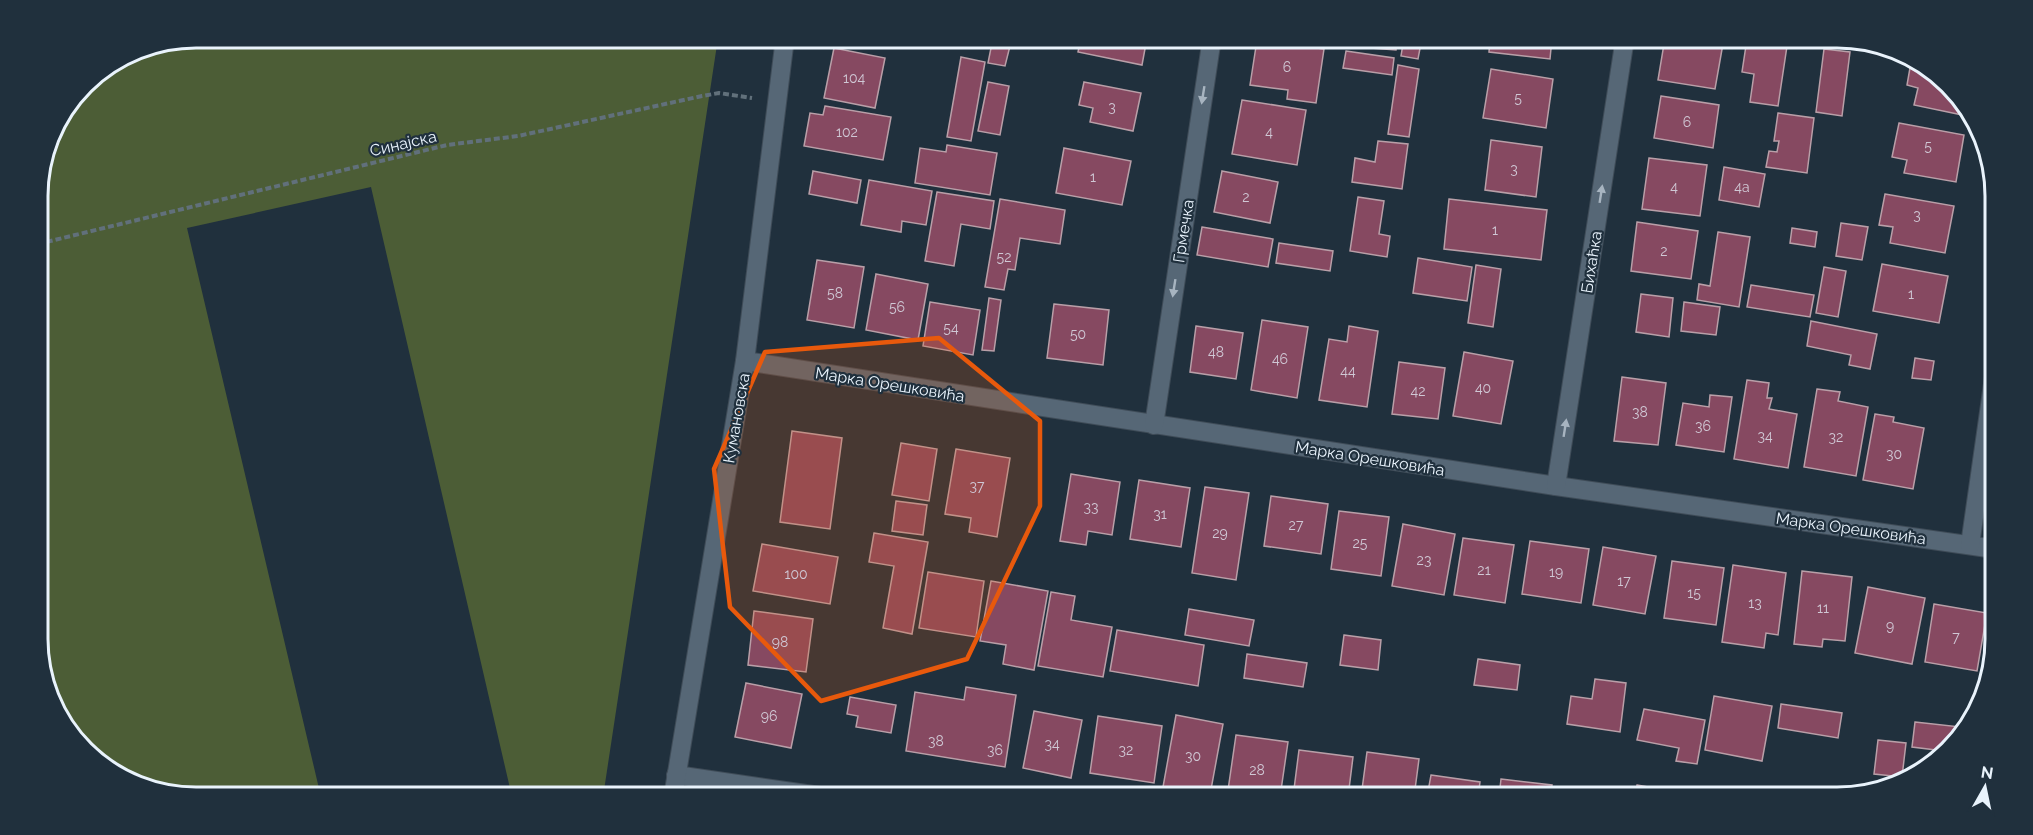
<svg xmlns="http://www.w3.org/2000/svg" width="2033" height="835" viewBox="0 0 2033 835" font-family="Raleway,sans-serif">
	<rect width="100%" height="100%" fill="#20303d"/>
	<!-- green -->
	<path fill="#4c5d36" d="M196 38H718L603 797H512L371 187 187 228 321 797H196L145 789 77 743 40 670 38 185 54 125 91 77 136 49Z"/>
	<!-- building -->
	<g fill="#864961" stroke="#b99fa8" stroke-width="1.5">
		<path d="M856 38H888L886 47 856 41Z"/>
		<path d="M960 38H987L985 48 958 44Z"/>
		<path d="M993 38H1012L1005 66 988 63Z"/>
		<path d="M1081 38H1147L1142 65 1078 52Z"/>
		<path d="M1373 38H1397L1396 50 1371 48Z"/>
		<path d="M1404 38H1422L1418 59 1401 56Z"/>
		<path d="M1490 38H1552L1550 59 1489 52Z"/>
		<path d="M1665 38H1724L1715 89 1658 80Z"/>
		<path d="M1788 38H1821L1820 45 1787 40Z"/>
		<path d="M1826 38 1853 40 1852 49 1825 45Z"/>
		<path d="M1747 39 1787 46 1778 106 1750 102 1754 74 1742 72Z"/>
		<path d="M1257 40 1324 49 1316 103 1287 99 1288 90 1250 85Z"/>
		<path d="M834 48 885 58 875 108 824 98Z"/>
		<path d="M1824 49 1850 52 1842 116 1816 112Z"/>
		<path d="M1346 51 1394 58 1392 75 1343 68Z"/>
		<path d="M961 57 985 62 971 141 947 137Z"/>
		<path d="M1911 62 1963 99 1967 116 1914 105 1918 88 1907 85Z"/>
		<path d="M1398 65 1419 69 1409 137 1388 134Z"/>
		<path d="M1491 69 1553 79 1546 128 1483 118Z"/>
		<path d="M988 82 1009 86 1000 135 978 131Z"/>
		<path d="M1084 82 1141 93 1133 131 1090 122 1093 108 1079 105Z"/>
		<path d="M1661 96 1719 105 1713 148 1654 138Z"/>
		<path d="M1242 100 1306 110 1297 165 1232 154Z"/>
		<path d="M825 106 891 117 883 160 804 146 810 113 823 115Z"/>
		<path d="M1778 113 1814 118 1807 173 1766 167 1769 151 1777 152 1779 141H1774Z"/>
		<path d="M1899 123 1964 135 1956 182 1904 173 1907 160 1892 157Z"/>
		<path d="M1491 140 1542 147 1536 197 1485 190Z"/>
		<path d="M1378 141 1408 144 1402 189 1352 182 1355 158 1375 162Z"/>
		<path d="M947 145 997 153 990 195 915 183 920 148 946 152Z"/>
		<path d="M1064 148 1131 161 1122 205 1056 193Z"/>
		<path d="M1649 158 1707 165 1700 216 1642 209Z"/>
		<path d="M1724 167 1765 174 1759 207 1719 200Z"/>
		<path d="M813 171 861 180 857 203 809 194Z"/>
		<path d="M1222 171 1278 182 1270 223 1214 212Z"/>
		<path d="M869 180 932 191 926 225 902 221 901 232 861 225Z"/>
		<path d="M937 192 994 201 990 229 961 224 954 266 925 261Z"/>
		<path d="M1885 194 1954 206 1945 253 1890 243 1893 227 1879 225Z"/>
		<path d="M1358 197 1384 201 1379 234 1390 236 1387 257 1350 251Z"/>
		<path d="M1000 199 1065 210 1060 244 1020 238 1015 270 1008 269 1004 290 985 287Z"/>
		<path d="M1449 199 1547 210 1541 260 1444 249Z"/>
		<path d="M1637 222 1698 231 1691 279 1631 271Z"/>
		<path d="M1841 223 1868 227 1862 260 1836 256Z"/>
		<path d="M1202 227 1273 239 1268 267 1197 255Z"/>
		<path d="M1792 228 1817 232 1815 247 1790 243Z"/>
		<path d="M1718 232 1750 237 1739 307 1697 300 1699 284 1710 286Z"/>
		<path d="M1279 243 1333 251 1330 271 1276 263Z"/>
		<path d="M1418 258 1472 267 1467 301 1413 293Z"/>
		<path d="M817 260 864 267 854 328 807 320Z"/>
		<path d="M1882 264 1948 276 1939 323 1873 311Z"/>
		<path d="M1476 265 1501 269 1493 327 1468 323Z"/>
		<path d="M1824 267 1846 271 1838 317 1816 313Z"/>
		<path d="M876 274 928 284 918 340 866 330Z"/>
		<path d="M1751 285 1814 295 1810 317 1747 307Z"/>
		<path d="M1641 294 1673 298 1669 337 1636 332Z"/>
		<path d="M989 298 1001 300 994 351 982 350Z"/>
		<path d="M930 302 980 310 973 355 923 346Z"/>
		<path d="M1684 302 1720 307 1716 335 1681 331Z"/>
		<path d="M1054 304 1109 310 1103 365 1047 358Z"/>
		<path d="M1262 320 1308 327 1297 398 1251 390Z"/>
		<path d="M1811 321 1877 334 1870 369 1849 365 1851 355 1807 346Z"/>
		<path d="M1196 326 1243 333 1236 379 1190 372Z"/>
		<path d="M1349 326 1378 331 1367 407 1319 400 1329 339 1347 342Z"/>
		<path d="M1464 352 1513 361 1501 424 1453 416Z"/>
		<path d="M1915 358 1934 361 1931 380 1912 378Z"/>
		<path d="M1399 362 1445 368 1438 419 1392 414Z"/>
		<path d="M1622 377 1666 383 1658 445 1614 441Z"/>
		<path d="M1747 380 1769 383 1767 398H1772L1769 409 1797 414 1788 468 1734 459Z"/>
		<path d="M1817 389 1840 392 1838 401 1868 407 1856 476 1804 467Z"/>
		<path d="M1710 395 1732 397 1724 452 1676 445 1683 403 1709 407Z"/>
		<path d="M1875 414 1894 417 1893 422 1924 428 1913 489 1863 480Z"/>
		<path d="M792 431 842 438 830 529 780 522Z"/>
		<path d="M901 443 937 449 929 501 892 495Z"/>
		<path d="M956 449 1010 458 997 537 969 532 971 518 945 514Z"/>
		<path d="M1071 474 1120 482 1112 535 1088 531 1086 545 1060 541Z"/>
		<path d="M1139 480 1190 488 1181 547 1130 539Z"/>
		<path d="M1205 487 1249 493 1236 580 1192 573Z"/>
		<path d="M1271 496 1328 504 1321 554 1264 546Z"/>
		<path d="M896 501 927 505 923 535 892 531Z"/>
		<path d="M1339 511 1389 517 1381 576 1331 569Z"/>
		<path d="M1403 524 1455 534 1444 595 1392 586Z"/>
		<path d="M874 533 928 542 912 634 883 628 894 566 869 562Z"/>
		<path d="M1463 538 1514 545 1505 603 1454 595Z"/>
		<path d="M1530 541 1589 549 1581 603 1522 594Z"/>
		<path d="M762 544 838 557 830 604 753 591Z"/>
		<path d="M1603 547 1656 556 1645 614 1593 605Z"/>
		<path d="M1672 561 1724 568 1716 625 1664 618Z"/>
		<path d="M1733 565 1786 573 1778 635 1766 633 1764 648 1722 642Z"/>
		<path d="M1802 571 1852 577 1845 641 1823 639 1822 647 1794 644Z"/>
		<path d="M928 572 984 581 976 637 919 628Z"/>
		<path d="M991 581 1048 591 1034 670 1003 664 1006 645 980 641Z"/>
		<path d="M1868 587 1925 598 1912 664 1855 653Z"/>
		<path d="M1051 592 1075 596 1071 620 1112 627 1103 677 1038 666Z"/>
		<path d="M1934 604 1987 613 1977 671 1925 662Z"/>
		<path d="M1189 609 1254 620 1249 646 1185 635Z"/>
		<path d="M754 611 813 619 806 672 748 665Z"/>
		<path d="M1117 630 1204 645 1198 686 1110 671Z"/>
		<path d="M1344 635 1381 640 1378 670 1340 665Z"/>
		<path d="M1247 654 1307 663 1303 687 1244 678Z"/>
		<path d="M1478 659 1520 665 1517 690 1474 685Z"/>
		<path d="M1595 679 1626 683 1620 732 1567 724 1571 696 1592 699Z"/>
		<path d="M746 683 802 694 791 748 735 737Z"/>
		<path d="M966 687 1016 695 1005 767 906 751 915 692 964 700Z"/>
		<path d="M1714 696 1772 706 1762 761 1705 750Z"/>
		<path d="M850 697 896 705 891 733 856 727 858 716 847 714Z"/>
		<path d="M1781 704 1842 713 1838 738 1778 728Z"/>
		<path d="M1644 709 1705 720 1697 764 1676 761 1679 748 1637 740Z"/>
		<path d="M1034 711 1082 720 1071 778 1023 768Z"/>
		<path d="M1176 715 1223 724 1210 795 1163 787Z"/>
		<path d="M1098 716 1162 726 1154 783 1090 773Z"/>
		<path d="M1915 722 1961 727 1944 751 1912 747Z"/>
		<path d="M1236 735 1288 742 1280 797H1227Z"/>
		<path d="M1878 740 1906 743 1902 777 1874 774Z"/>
		<path d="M1299 750 1353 757 1348 797H1293Z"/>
		<path d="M1367 752 1419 759 1414 797H1361Z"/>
		<path d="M1431 775 1480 782 1478 797H1427Z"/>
		<path d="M1501 779 1552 785 1550 797H1499Z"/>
		<path d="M1637 785 1688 794 1687 797H1635Z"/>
		<path d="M1563 791 1605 797H1562Z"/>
	</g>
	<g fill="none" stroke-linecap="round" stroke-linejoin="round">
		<defs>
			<g id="street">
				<path d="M745 361 1556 486 1995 549"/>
				<path d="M1154 425 1212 38"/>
				<path d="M1556 486 1625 38"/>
				<path d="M1970 545 1995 370"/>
				<path d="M676 775 827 797"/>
				<path d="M673 797 745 361 785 38"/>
			</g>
		</defs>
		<!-- street casing -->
		<use href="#street" stroke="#3f4c58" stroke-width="20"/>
		<!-- path -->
		<path stroke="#61707b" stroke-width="4" stroke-dasharray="6 3" stroke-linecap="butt" d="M38 244 447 145 518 136 702 96 719 93 752 98"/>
		<!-- street -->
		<use href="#street" stroke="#566776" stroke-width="18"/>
	</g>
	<!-- one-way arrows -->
	<defs><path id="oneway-solid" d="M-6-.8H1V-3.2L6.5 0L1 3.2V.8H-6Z" transform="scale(1.5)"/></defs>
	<g fill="#a7b4c0">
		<use href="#oneway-solid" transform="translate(1203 95) rotate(99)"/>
		<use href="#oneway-solid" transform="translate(1601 194) rotate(-81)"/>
		<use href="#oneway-solid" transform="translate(1174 288) rotate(99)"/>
		<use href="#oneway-solid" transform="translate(1565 428) rotate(-81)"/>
	</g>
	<!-- marked area -->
	<path fill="#e8590c" fill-opacity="0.2" stroke="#e8590c" stroke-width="4.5" stroke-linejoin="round" d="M939 338 1040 421V506L967 659 821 701 730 607 714 469 765 352Z"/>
	<g text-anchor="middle" stroke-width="4.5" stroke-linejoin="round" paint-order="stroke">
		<!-- number labels -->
		<g font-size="14" fill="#d0c8d5">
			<text x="1287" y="72">6</text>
			<text x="854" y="83">104</text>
			<text x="1518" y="103">5</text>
			<text x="1112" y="112">3</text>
			<text x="1687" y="127">6</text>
			<text x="847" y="137">102</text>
			<text x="1269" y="137">4</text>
			<text x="1928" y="151">5</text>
			<text x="1514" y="174">3</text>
			<text x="1093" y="182">1</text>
			<text x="1674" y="192">4</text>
			<text x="1742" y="192">4a</text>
			<text x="1246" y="202">2</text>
			<text x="1917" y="220">3</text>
			<text x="1495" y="235">1</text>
			<text x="1664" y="256">2</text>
			<text x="1004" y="262">52</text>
			<text x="835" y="298">58</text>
			<text x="1911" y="299">1</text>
			<text x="897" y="312">56</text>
			<text x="951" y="333">54</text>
			<text x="1078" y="339">50</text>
			<text x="1216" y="357">48</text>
			<text x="1280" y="364">46</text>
			<text x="1348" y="376">44</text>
			<text x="1483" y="393">40</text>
			<text x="1418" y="396">42</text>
			<text x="1640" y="417">38</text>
			<text x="1703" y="431">36</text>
			<text x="1765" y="441">34</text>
			<text x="1836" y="442">32</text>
			<text x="1894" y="459">30</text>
			<text x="977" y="491">37</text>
			<text x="1091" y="512">33</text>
			<text x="1160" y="519">31</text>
			<text x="1296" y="530">27</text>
			<text x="1220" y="538">29</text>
			<text x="1360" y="548">25</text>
			<text x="1424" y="565">23</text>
			<text x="1484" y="575">21</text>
			<text x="1556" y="577">19</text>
			<text x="796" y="579">100</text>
			<text x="1624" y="586">17</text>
			<text x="1694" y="598">15</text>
			<text x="1755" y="608">13</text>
			<text x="1823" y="613">11</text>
			<text x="1890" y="631">9</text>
			<text x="1956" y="642">7</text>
			<text x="780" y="647">98</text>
			<text x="769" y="721">96</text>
			<text x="936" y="746">38</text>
			<text x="1052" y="749">34</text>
			<text x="995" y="755">36</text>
			<text x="1126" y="755">32</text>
			<text x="1193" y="761">30</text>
			<text x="1257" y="775">28</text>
		</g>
		<!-- street labels -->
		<g font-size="16" fill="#e9f3fc" stroke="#20303d">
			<text transform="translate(403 143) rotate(-13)" y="6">Синајска</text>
			<text transform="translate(1183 231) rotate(-81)" y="6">Грмечка</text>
			<text transform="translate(1591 262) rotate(-81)" y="6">Бихаћка</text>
			<text transform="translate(890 384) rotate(9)" y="6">Марка Орешковића</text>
			<text transform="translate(736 418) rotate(-80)" y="6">Кумановска</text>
			<text transform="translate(1370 458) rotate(9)" y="6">Марка Орешковића</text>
			<text transform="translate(1851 528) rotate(8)" y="6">Марка Орешковића</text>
		</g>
	</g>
	<!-- crop -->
	<path d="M0 0H2033V835H0ZM196 48H1837A148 148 0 0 1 1985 196V639A148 148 0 0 1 1837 787H196A148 148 0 0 1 48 639V196A148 148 0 0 1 196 48Z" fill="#20303d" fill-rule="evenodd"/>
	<path fill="none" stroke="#e9f3fc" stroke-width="3" d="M196 48H1837A148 148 0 0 1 1985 196V639A148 148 0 0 1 1837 787H196A148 148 0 0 1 48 639V196A148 148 0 0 1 196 48Z"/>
	<!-- north arrow -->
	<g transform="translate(1985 787) rotate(9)" stroke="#20303d" stroke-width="4.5" paint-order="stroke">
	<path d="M0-4.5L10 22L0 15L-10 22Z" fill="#e9f3fc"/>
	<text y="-9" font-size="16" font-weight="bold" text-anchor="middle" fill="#e9f3fc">N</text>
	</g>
</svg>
